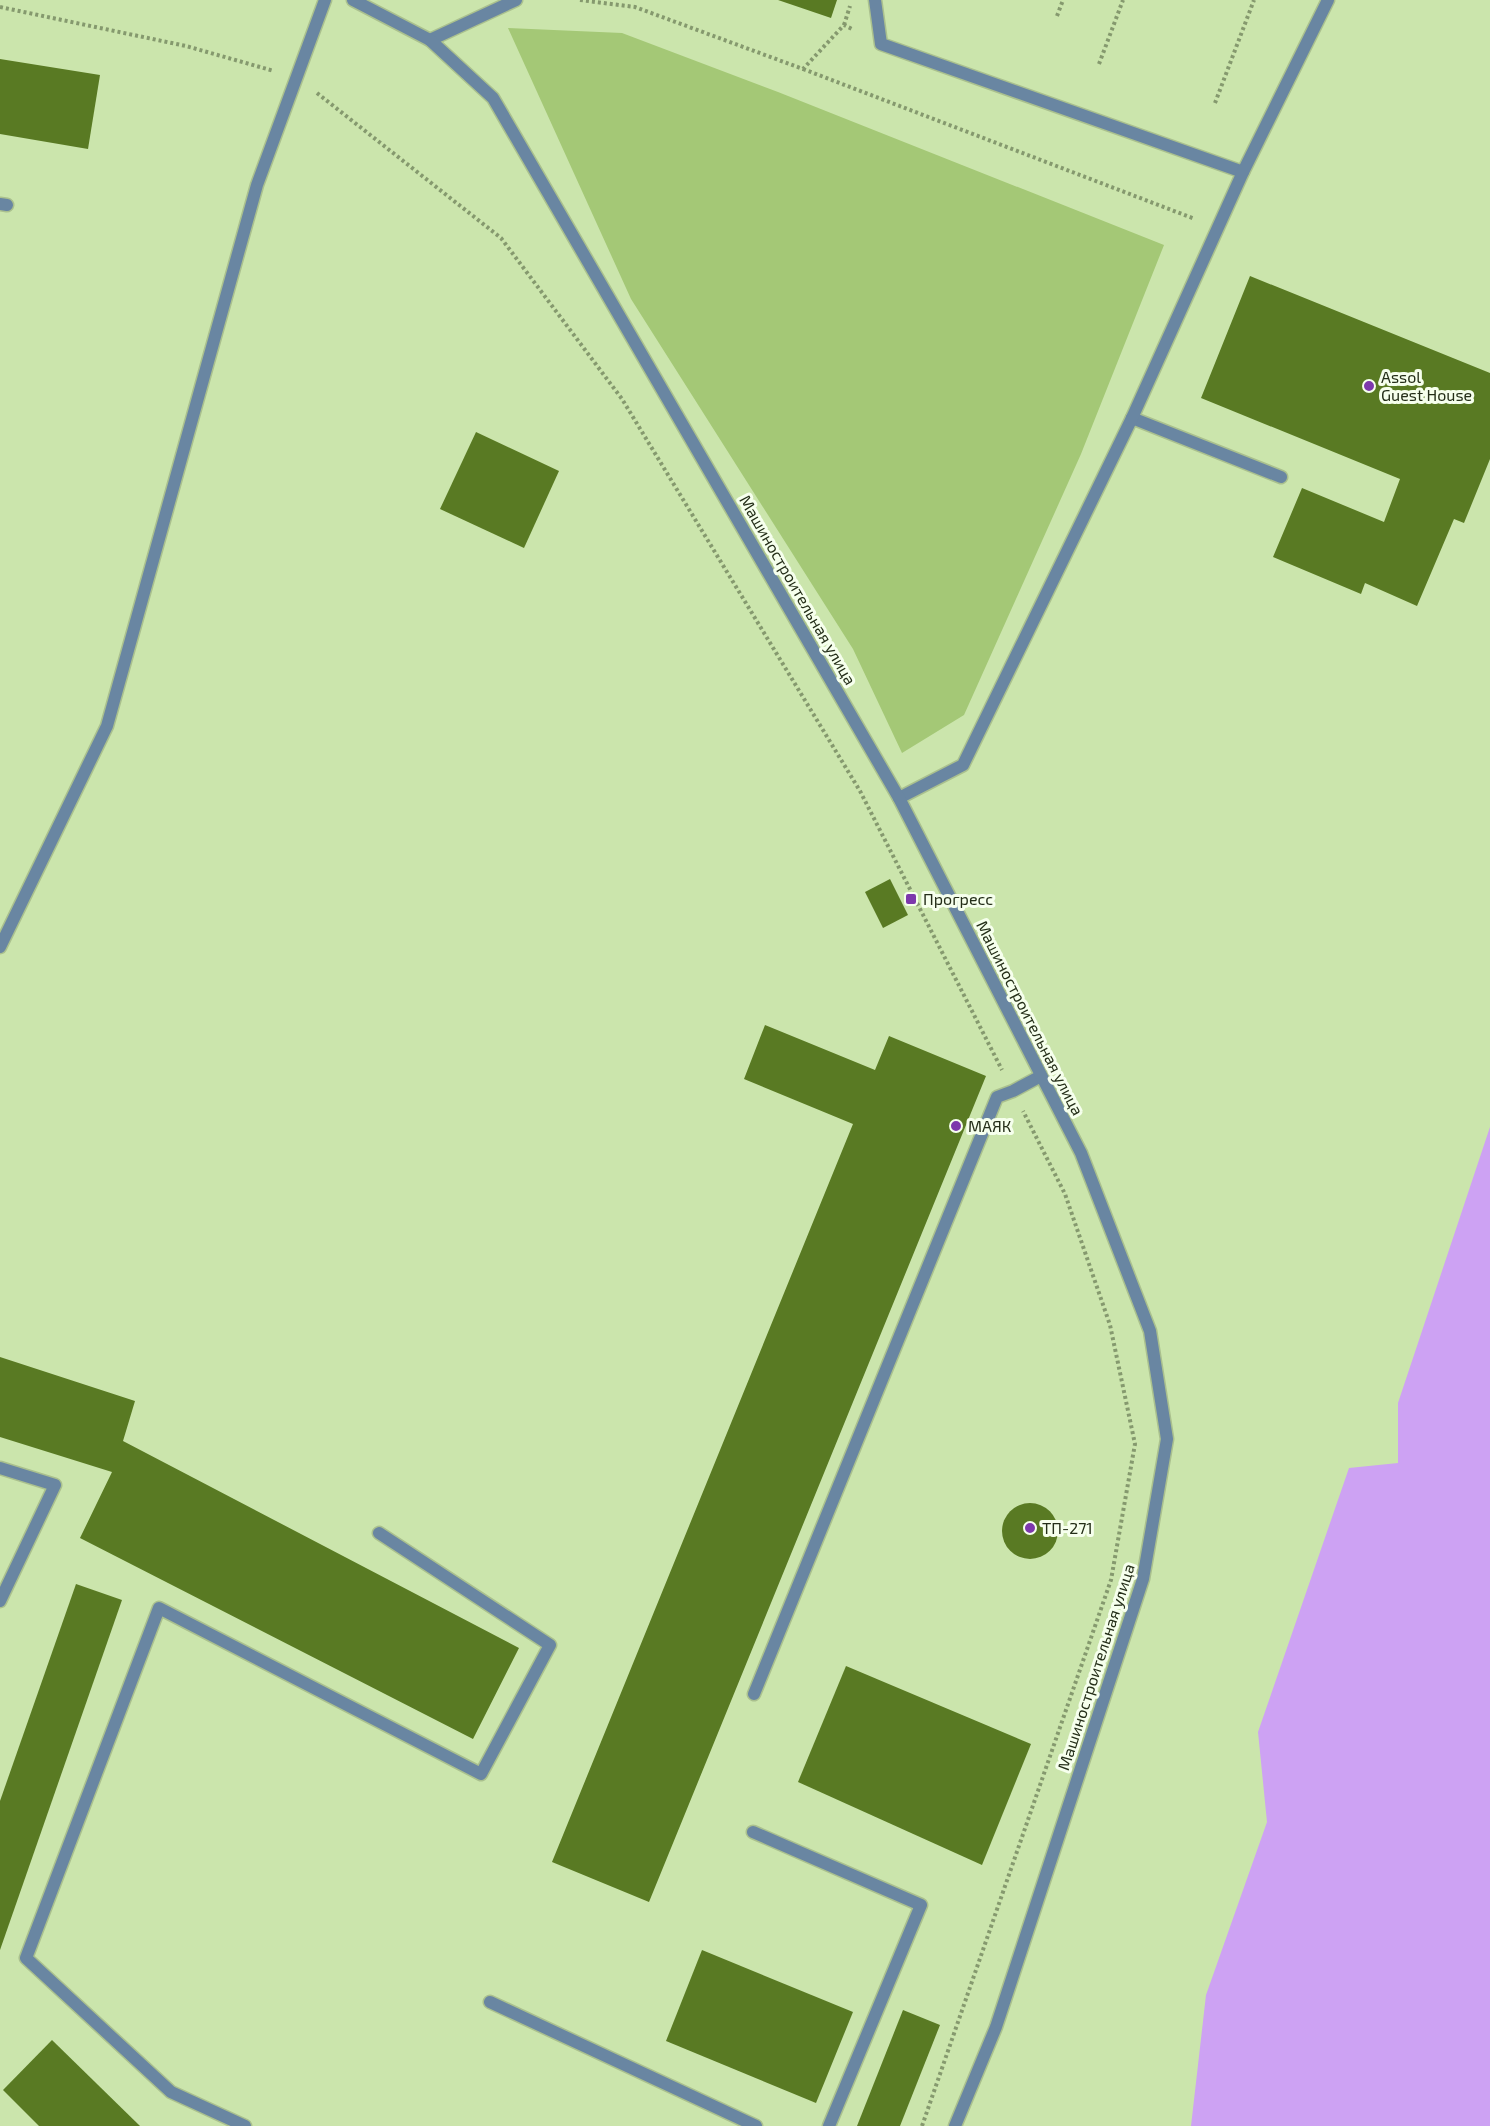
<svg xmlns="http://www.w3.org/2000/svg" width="1490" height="2126" viewBox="0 0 1490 2126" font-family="'Exo 2',sans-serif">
	<rect width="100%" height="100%" fill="#cbe5ac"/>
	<!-- green -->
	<path fill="#a4c876" d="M508 28 622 33 778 92 1164 245 1081 454 964 715 902 753 853 649 631 299Z"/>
	<!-- water -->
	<path fill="#cda2f3" d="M1490 1127V2126H1191L1206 1995 1267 1822 1258 1732 1349 1468 1398 1463V1403Z"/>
	<!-- building -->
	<g fill="#597a23">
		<path d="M778 0H837L831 18Z"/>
		<path d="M0 59 100 75 88 149 0 134Z"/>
		<path d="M1250 276 1490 373V459L1464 523 1454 519 1417 606 1365 583 1361 594 1273 557 1302 488 1384 522 1400 479 1201 398Z"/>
		<path d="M476 432 559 471 524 548 440 509Z"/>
		<path d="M890 879 908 915 883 928 865 892Z"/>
		<path d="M765 1025 875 1070 889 1036 986 1076 649 1902 552 1862 853 1124 744 1079Z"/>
		<path d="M0 1357 135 1401 123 1441 519 1648 473 1739 80 1538 112 1472 0 1437Z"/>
		<circle cx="1030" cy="1531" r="28"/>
		<path d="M76 1584 122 1600 0 1950V1801Z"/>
		<path d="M846 1666 1031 1744 982 1865 798 1782Z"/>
		<path d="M702 1950 853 2012 816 2103 666 2041Z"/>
		<path d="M903 2010 940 2025 900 2126H857Z"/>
		<path d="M52 2040 140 2126H39L3 2090Z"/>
	</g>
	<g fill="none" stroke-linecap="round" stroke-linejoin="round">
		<defs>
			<g id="service">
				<path d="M875 0 881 44 1243 172"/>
				<path d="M430 40 516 0"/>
				<path d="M0 204 7 205"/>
				<path d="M1132 418 1281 477"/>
				<path d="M899 798 963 765 1132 418 1243 172 1328 0"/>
				<path d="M0 947 107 726 257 185 325 0"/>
				<path d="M0 1468 55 1485 0 1601"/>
				<path d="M754 1694 997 1097 1013 1091 1041 1076"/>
				<path d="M753 1832 921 1905 829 2126"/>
				<path d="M490 2002 756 2126"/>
				<path d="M245 2126 171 2092 26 1958 159 1608 481 1774 550 1645 379 1533"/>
			</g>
			<path id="minor" d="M353 0 430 40 493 98 899 798 1081 1153 1150 1331 1167 1439 1143 1579 996 2027 955 2126"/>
		</defs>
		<!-- service casing -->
		<use href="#service" stroke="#aac08e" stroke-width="15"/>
		<!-- minor casing -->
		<use href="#minor" stroke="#aac08e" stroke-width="15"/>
		<!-- path -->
		<g stroke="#85996e" stroke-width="4" stroke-dasharray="3 3" stroke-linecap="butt">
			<path d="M580 0 635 7 803 69 844 25 854 30"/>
			<path d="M0 7 186 46 274 71"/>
			<path d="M1057 16 1063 0"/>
			<path d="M844 25 850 6"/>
			<path d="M1099 64 1123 0"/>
			<path d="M803 69 1195 219"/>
			<path d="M317 93 501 238 622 399 860 791 1002 1070"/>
			<path d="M1215 103 1254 0"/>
			<path d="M922 2126 1111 1580 1135 1444 1110 1325 1065 1194 1023 1111"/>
		</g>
		<!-- service -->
		<use href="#service" stroke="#6986a2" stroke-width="12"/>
		<!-- minor -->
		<use href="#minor" stroke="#6986a2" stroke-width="12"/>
	</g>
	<!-- markers -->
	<g fill="#7d38ac" stroke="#f6ffed" stroke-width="2">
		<circle cx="1369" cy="386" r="6"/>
		<rect x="905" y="893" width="12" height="12" rx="3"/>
		<circle cx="956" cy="1126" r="6"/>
		<circle cx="1030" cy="1528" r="6"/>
	</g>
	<g text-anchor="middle" stroke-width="6" stroke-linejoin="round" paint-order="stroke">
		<!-- poi labels -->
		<g font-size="16" fill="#242e18" stroke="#f6ffed" text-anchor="start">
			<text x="1381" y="383">Assol<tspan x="1381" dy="18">Guest House</tspan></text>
			<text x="923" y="905">Прогресс</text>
			<text x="968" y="1132">МАЯК</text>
			<text x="1042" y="1534">ТП-271</text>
		</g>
		<!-- street labels -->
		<g font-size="16" fill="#242e18" stroke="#f6ffed">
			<text transform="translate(798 590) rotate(60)" y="6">Машиностроительная улица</text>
			<text transform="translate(1030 1018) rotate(63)" y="6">Машиностроительная улица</text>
			<text transform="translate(1096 1667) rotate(-72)" y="6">Машиностроительная улица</text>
		</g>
	</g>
</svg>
